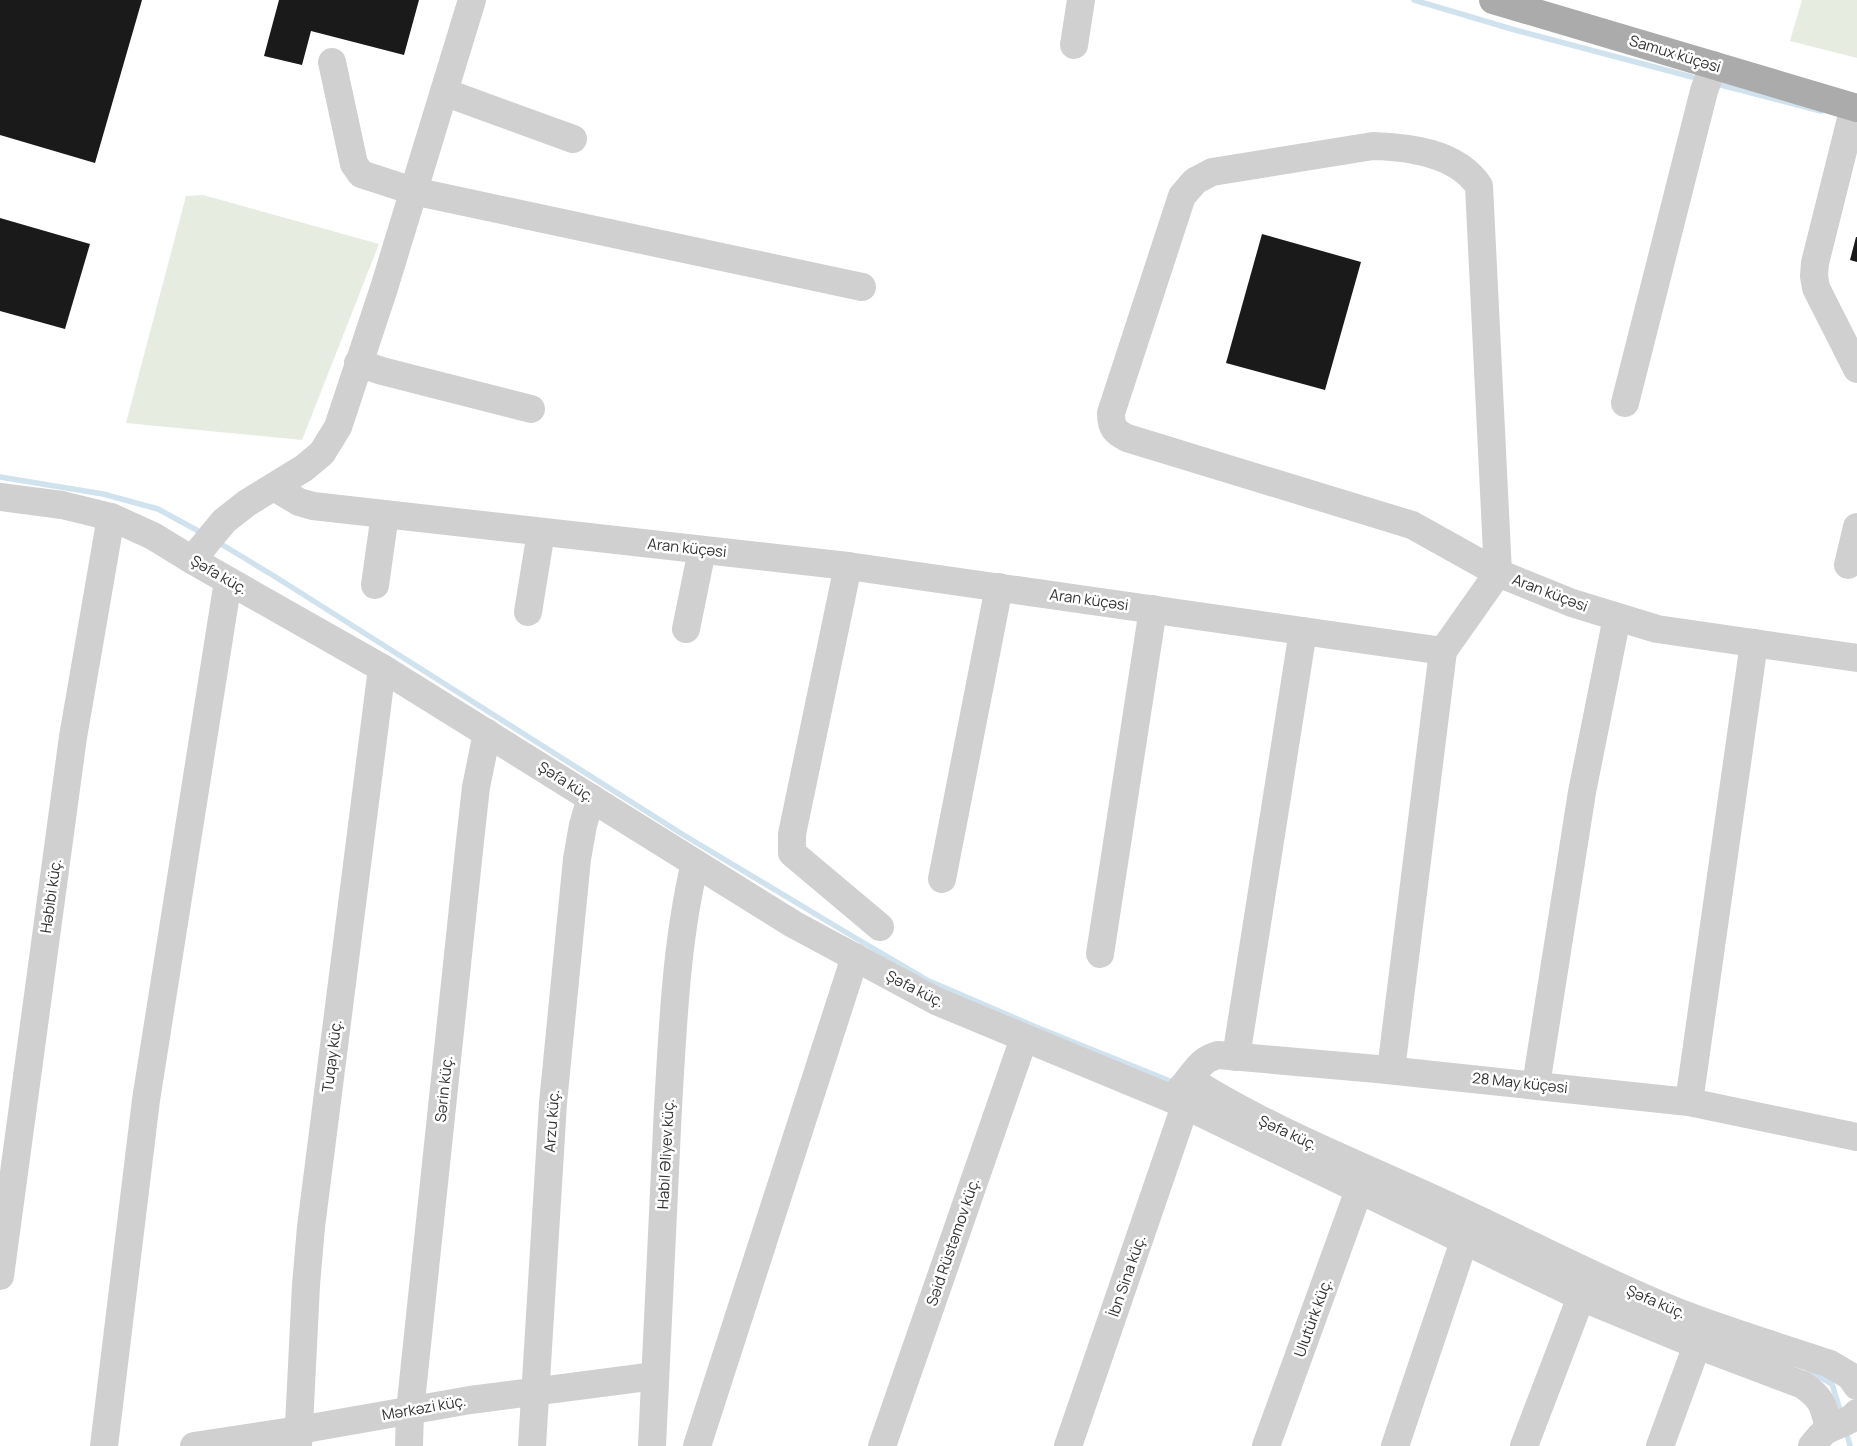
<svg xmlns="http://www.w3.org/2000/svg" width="1857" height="1446" viewBox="0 0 1857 1446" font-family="Manrope,sans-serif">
	<rect width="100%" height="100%" fill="#fff"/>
	<!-- green -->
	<g fill="#e6ecdf">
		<path d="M1802 0H1857V58L1790 41Z"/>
		<path d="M203 195 379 244 302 440 126 423 186 196Z"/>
	</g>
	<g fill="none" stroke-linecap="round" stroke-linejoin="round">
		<!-- stream -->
		<g stroke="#cfe2ee" stroke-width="5.5">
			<path d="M1414 0 1515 30 1692 77"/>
			<path d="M1721 85 1821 111"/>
			<path d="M0 477 103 494 158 509 202 533"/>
			<path d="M221 544 274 576 682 834 847 933 929 981 1036 1027 1170 1081"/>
			<path d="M1808 1370 1832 1384 1841 1413"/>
			<path d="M1848 1438 1850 1446"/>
		</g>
	</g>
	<!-- building -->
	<g fill="#1a1a1a">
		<path d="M0 0H142L95 163 0 135Z"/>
		<path d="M279 0H419L404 55 311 31 302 65 264 56Z"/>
		<path d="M0 218 90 244 65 329 0 311Z"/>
		<path d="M1262 234 1361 262 1325 390 1226 363Z"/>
		<path d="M1856 237H1857V262L1850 260Z"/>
	</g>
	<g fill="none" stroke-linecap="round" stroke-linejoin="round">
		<!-- minor -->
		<g stroke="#d0d0d0" stroke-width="28">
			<path d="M1074 45 1081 0"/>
			<path d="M332 62 354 164 361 174 413 191 862 287"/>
			<path d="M444 92 573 139"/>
			<path d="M1854 107 1815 263 1814 276 1816 288 1857 369"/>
			<path d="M1373 146C1410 147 1457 153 1479 186L1498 573 1412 525 1127 438C1115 432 1111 428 1111 413L1182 196 1195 181 1212 172Z"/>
			<path d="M358 363 382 371 531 409"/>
			<path d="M1625 403 1704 91 1713 65"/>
			<path d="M274 487 299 502 313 506 848 566 1443 651 1498 573 1572 603 1657 629 1857 658"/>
			<path d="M0 497 62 505 111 517 153 536 192 560 382 668 793 924 936 1001 1172 1099 1189 1079C1266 1128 1353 1162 1436 1200 1518 1237 1597 1280 1680 1313 1729 1332 1780 1347 1830 1364L1850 1376 1857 1386"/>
			<path d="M192 560 224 521 247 503 304 468 322 453 338 427 384 288 472 0"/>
			<path d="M1848 565 1857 527"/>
			<path d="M848 566 792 834V853L880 927"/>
			<path d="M375 585 385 514"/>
			<path d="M528 612 541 532"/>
			<path d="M686 629 702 550"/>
			<path d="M942 879 999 587"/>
			<path d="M1100 954 1153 609"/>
			<path d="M1236 1057 1303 631"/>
			<path d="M1391 1070 1443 651"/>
			<path d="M1189 1079C1198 1067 1203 1059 1218 1055L1377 1069 1689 1102 1857 1137"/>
			<path d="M1536 1085 1582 792 1617 617"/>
			<path d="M1172 1099 1581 1297 1697 1345 1803 1385C1823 1399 1823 1405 1829 1428"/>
			<path d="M1689 1102 1754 643"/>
			<path d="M0 1276 73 737 111 517"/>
			<path d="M104 1446 146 1100 228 581"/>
			<path d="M194 1446 299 1430 470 1400 655 1376"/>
			<path d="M298 1446 306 1285 311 1227 382 668"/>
			<path d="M409 1446 410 1411 470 841 476 787 487 733"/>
			<path d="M532 1446 553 1103 577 859 583 825 591 798"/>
			<path d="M652 1446C657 1333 662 1220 668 1107 673 1025 676 942 695 863"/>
			<path d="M697 1446 855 957"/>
			<path d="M882 1446 1024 1038"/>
			<path d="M1068 1446 1185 1106"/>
			<path d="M1266 1446 1359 1190"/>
			<path d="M1395 1446 1464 1241"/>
			<path d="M1524 1446 1581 1297"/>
			<path d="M1660 1446 1697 1345"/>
			<path d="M1812 1446C1817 1440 1822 1432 1829 1429 1840 1423 1847 1424 1857 1413"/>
		</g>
		<!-- major -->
		<path stroke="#ababab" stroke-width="28" d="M1493 0 1857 108"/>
	</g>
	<g text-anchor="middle" stroke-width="5" stroke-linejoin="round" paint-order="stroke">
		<!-- street labels -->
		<g font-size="15" fill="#333" stroke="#fff">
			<text transform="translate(1675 54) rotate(17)" y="5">Samux küçəsi</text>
			<text transform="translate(687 548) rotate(6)" y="5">Aran küçəsi</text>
			<text transform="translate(219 575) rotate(30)" y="5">Şəfa küç.</text>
			<text transform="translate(1550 593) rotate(21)" y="5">Aran küçəsi</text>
			<text transform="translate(1089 600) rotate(8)" y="5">Aran küçəsi</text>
			<text transform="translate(566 782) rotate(32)" y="5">Şəfa küç.</text>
			<text transform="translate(51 896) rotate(-82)" y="5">Həbibi küç.</text>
			<text transform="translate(915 989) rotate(27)" y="5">Şəfa küç.</text>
			<text transform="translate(332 1056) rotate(-83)" y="5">Tuqay küç.</text>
			<text transform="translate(1520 1083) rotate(6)" y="5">28 May küçəsi</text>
			<text transform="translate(444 1089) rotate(-84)" y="5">Sərin küç.</text>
			<text transform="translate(552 1121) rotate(-86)" y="5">Arzu küç.</text>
			<text transform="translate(1288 1133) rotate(25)" y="5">Şəfa küç.</text>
			<text transform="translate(666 1154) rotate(-87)" y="5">Habil Əliyev küç.</text>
			<text transform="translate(953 1242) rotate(-71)" y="5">Səid Rüstəmov küç.</text>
			<text transform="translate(1127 1276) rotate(-71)" y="5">İbn Sina küç.</text>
			<text transform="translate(1656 1302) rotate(23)" y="5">Şəfa küç.</text>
			<text transform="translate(1313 1318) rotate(-70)" y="5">Ulutürk küç.</text>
			<text transform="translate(424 1408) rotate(-10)" y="5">Mərkəzi küç.</text>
		</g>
	</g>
</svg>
